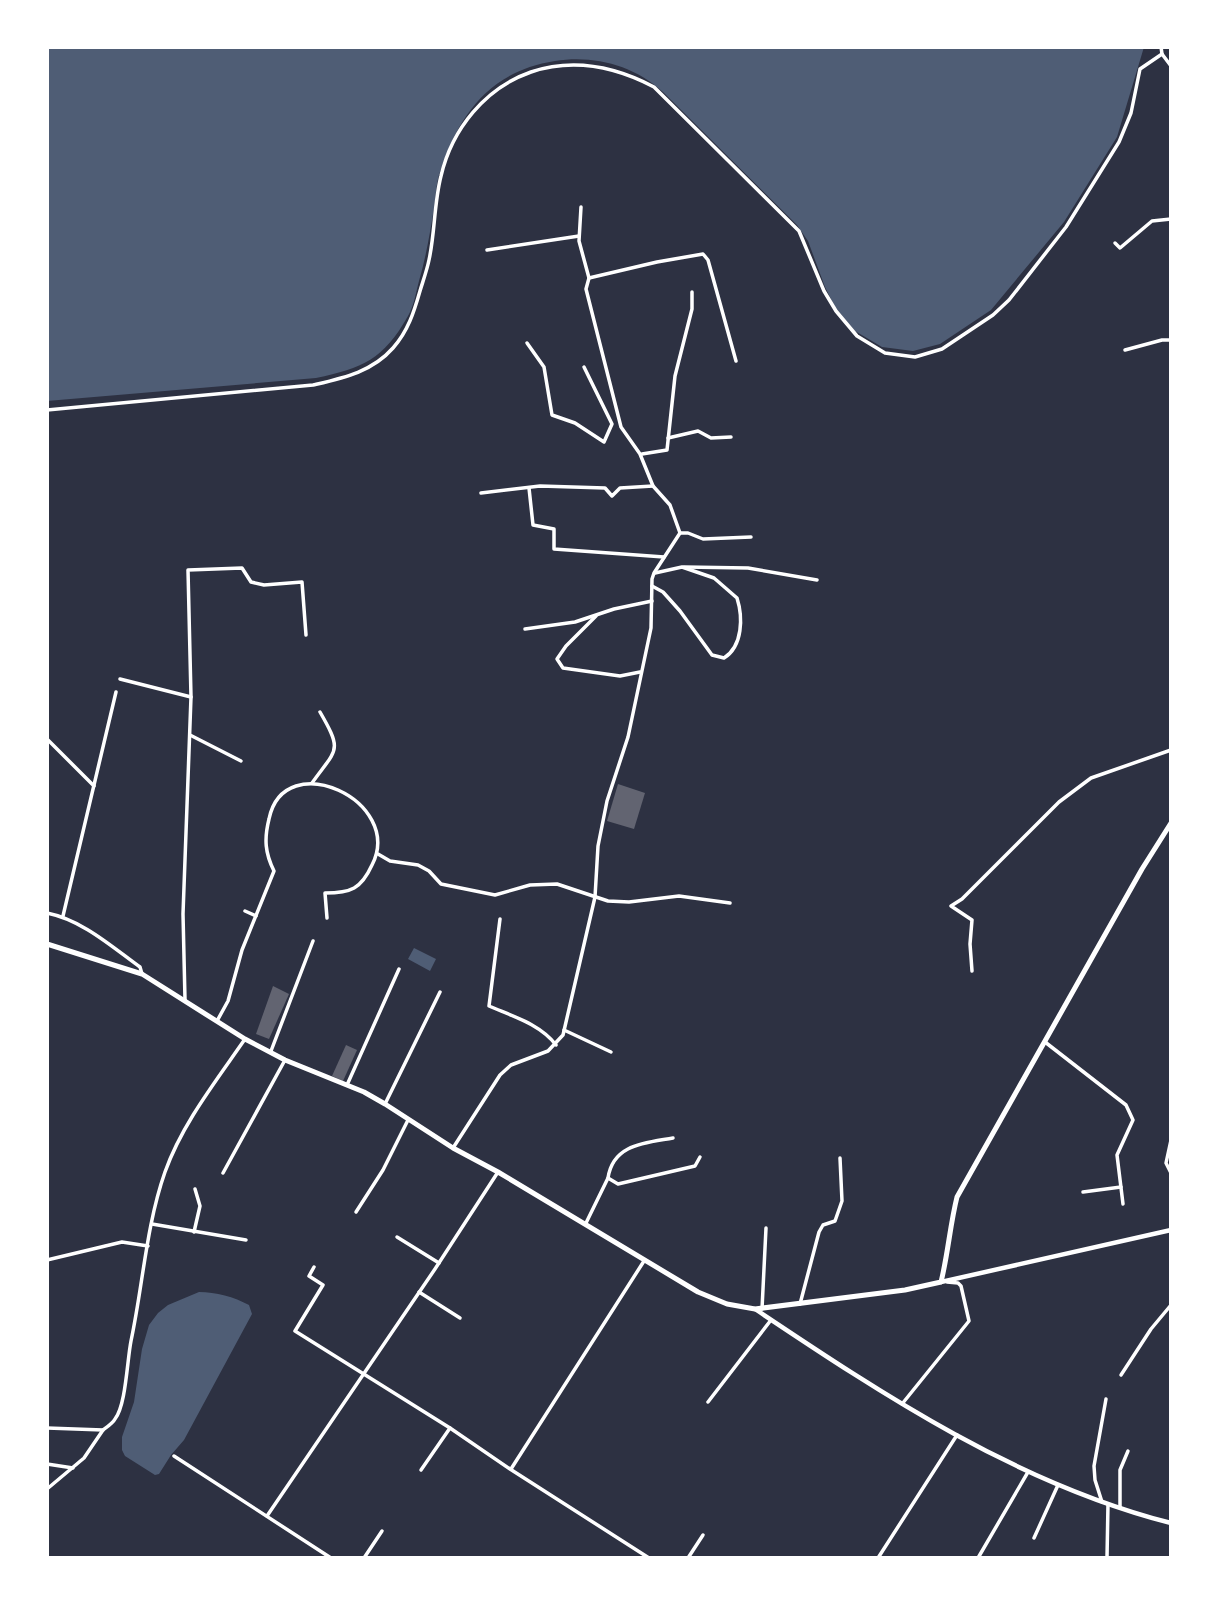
<svg xmlns="http://www.w3.org/2000/svg" width="1218" height="1605" viewBox="0 0 1218 1605" font-family="'Archivo Narrow',sans-serif">
	<rect width="100%" height="100%" fill="#2d3142"/>
	<!-- water -->
	<g fill="#4f5d75">
		<path d="M47 47H1144L1117 137 1064 222 991 310 940 344 913 351 882 347 855 331 835 307 825 287 808 241 797 225 663 92C633 65 594 55 555 61 491 71 459 113 440 172 436 183 436 196 434 208 430 233 426 257 419 281 416 292 414 306 408 316 383 360 363 368 316 378L47 401Z"/>
		<path d="M414 948 436 959 430 971 408 959Z"/>
		<path d="M199 1292C216 1292 234 1297 249 1305L252 1314 184 1440 171 1455 159 1474 155 1475 125 1456 122 1450V1437L134 1402 142 1349 149 1325 158 1313 168 1305Z"/>
	</g>
	<!-- building -->
	<g fill="#626471">
		<path d="M618 784 645 793 634 829 607 821Z"/>
		<path d="M273 986 289 994 269 1039 256 1034Z"/>
		<path d="M346 1045 357 1050 343 1081 332 1076Z"/>
	</g>
	<g fill="none" stroke-linecap="round" stroke-linejoin="round">
		<!-- minor -->
		<g stroke="#fff" stroke-width="3.5">
			<path d="M1161 47 1162 54 1171 66"/>
			<path d="M1115 243 1120 248 1152 221 1171 219"/>
			<path d="M487 250 579 236"/>
			<path d="M589 278 657 262 703 254 708 260 736 361"/>
			<path d="M527 343 544 367 552 415 575 423 604 442 612 424 584 367"/>
			<path d="M1125 350 1162 340H1171"/>
			<path d="M47 410 313 385C343 378 372 372 393 348 408 331 414 312 420 291 423 281 427 270 429 260 435 233 434 203 441 176 452 129 485 88 531 72 573 58 616 67 654 87L799 231 824 291 836 311 857 336 885 353 915 357 942 349 993 315 1009 300 1066 227 1119 142 1131 113 1140 69 1162 54"/>
			<path d="M668 438 698 431 711 438 731 437"/>
			<path d="M642 454 667 450 675 376 692 309V292"/>
			<path d="M529 488 533 525 554 529V549L664 557"/>
			<path d="M481 493 540 486 605 488 612 496 620 488 653 486"/>
			<path d="M680 533H688L703 539 751 537"/>
			<path d="M684 567 748 568 817 580"/>
			<path d="M652 586 663 592 680 611 712 655 724 658C743 646 743 617 737 598L714 578 682 567 655 573"/>
			<path d="M596 616 566 646 557 659 563 668 620 676 640 672"/>
			<path d="M525 629 575 622 614 609 652 601"/>
			<path d="M120 679 191 697"/>
			<path d="M190 735 241 761"/>
			<path d="M47 739 94 786"/>
			<path d="M312 783C337 748 343 752 320 712"/>
			<path d="M378 854 390 861 418 865 429 871 441 884 495 895 530 885 557 884 608 901 629 902 679 896 730 903"/>
			<path d="M245 911 256 916"/>
			<path d="M47 913C82 920 111 946 140 967L142 974"/>
			<path d="M63 916 116 692"/>
			<path d="M500 919 489 1006C512 1016 540 1024 556 1045"/>
			<path d="M972 971 970 944 972 920 951 906 962 899 1059 802 1091 778 1171 750"/>
			<path d="M185 1000 183 914 191 697 188 570 242 568 251 582 264 585 302 582 306 635"/>
			<path d="M217 1021 228 1001 242 950 274 871C265 853 264 839 269 819 284 745 405 801 372 865 361 889 351 893 325 893L327 918"/>
			<path d="M564 1030 611 1052"/>
			<path d="M1045 1042 1126 1105 1133 1120 1117 1155 1123 1204"/>
			<path d="M271 1051 313 941"/>
			<path d="M347 1085 399 969"/>
			<path d="M385 1104 440 992"/>
			<path d="M1171 1140 1166 1163 1171 1173"/>
			<path d="M453 1148 500 1075 511 1065 548 1051 563 1035 595 897 598 846 607 801 628 737 651 628 652 579 654 573 680 533 670 505 653 486 640 454 621 427 586 289 589 278 579 241 581 207"/>
			<path d="M223 1173 285 1060"/>
			<path d="M608 1178C613 1144 645 1143 673 1138"/>
			<path d="M1083 1192 1121 1187"/>
			<path d="M356 1212 383 1170 408 1120"/>
			<path d="M586 1223 608 1178 618 1184 695 1166 700 1157"/>
			<path d="M152 1224 246 1240"/>
			<path d="M194 1232 200 1206 195 1189"/>
			<path d="M397 1237 439 1263"/>
			<path d="M47 1260 122 1242 148 1246"/>
			<path d="M314 1267 309 1276 323 1285 295 1331 450 1428 510 1469 649 1558"/>
			<path d="M419 1292 460 1318"/>
			<path d="M800 1304 819 1232 823 1225 835 1221 842 1201 840 1158"/>
			<path d="M762 1309 766 1228"/>
			<path d="M1121 1375 1151 1329 1171 1305"/>
			<path d="M708 1402 771 1320"/>
			<path d="M902 1404 969 1321 961 1286 958 1283 947 1282"/>
			<path d="M47 1428 103 1430C107 1427 113 1423 115 1419 126 1405 127 1361 131 1341 143 1285 146 1226 165 1172 182 1124 216 1081 245 1039"/>
			<path d="M174 1456 331 1558"/>
			<path d="M47 1464 73 1468"/>
			<path d="M511 1469 644 1261"/>
			<path d="M421 1470 450 1428"/>
			<path d="M47 1489 84 1458 103 1430"/>
			<path d="M1102 1502 1095 1480 1094 1466 1106 1399"/>
			<path d="M1120 1507V1470L1128 1451"/>
			<path d="M267 1516 435 1269 498 1172"/>
			<path d="M1034 1538 1058 1485"/>
			<path d="M364 1558 382 1531"/>
			<path d="M688 1558 703 1535"/>
			<path d="M878 1558 957 1435"/>
			<path d="M978 1558 1028 1472"/>
			<path d="M1107 1558 1108 1504"/>
		</g>
		<!-- tertiary -->
		<g stroke="#fff" stroke-width="4.5">
			<path d="M941 1282 1171 1230"/>
			<path d="M755 1309C885 1396 1018 1484 1171 1523"/>
		</g>
		<!-- secondary -->
		<path stroke="#fff" stroke-width="5" d="M47 944 142 974 245 1039 285 1060 364 1092 385 1104 453 1148 498 1172 698 1292 727 1304 755 1309 905 1290 941 1282C948 1254 950 1225 957 1197L1142 869 1171 823"/>
	</g>
	<!-- border -->
	<rect width="1218" height="1605" fill="none" stroke="#ffffff" stroke-width="98"/>
</svg>
